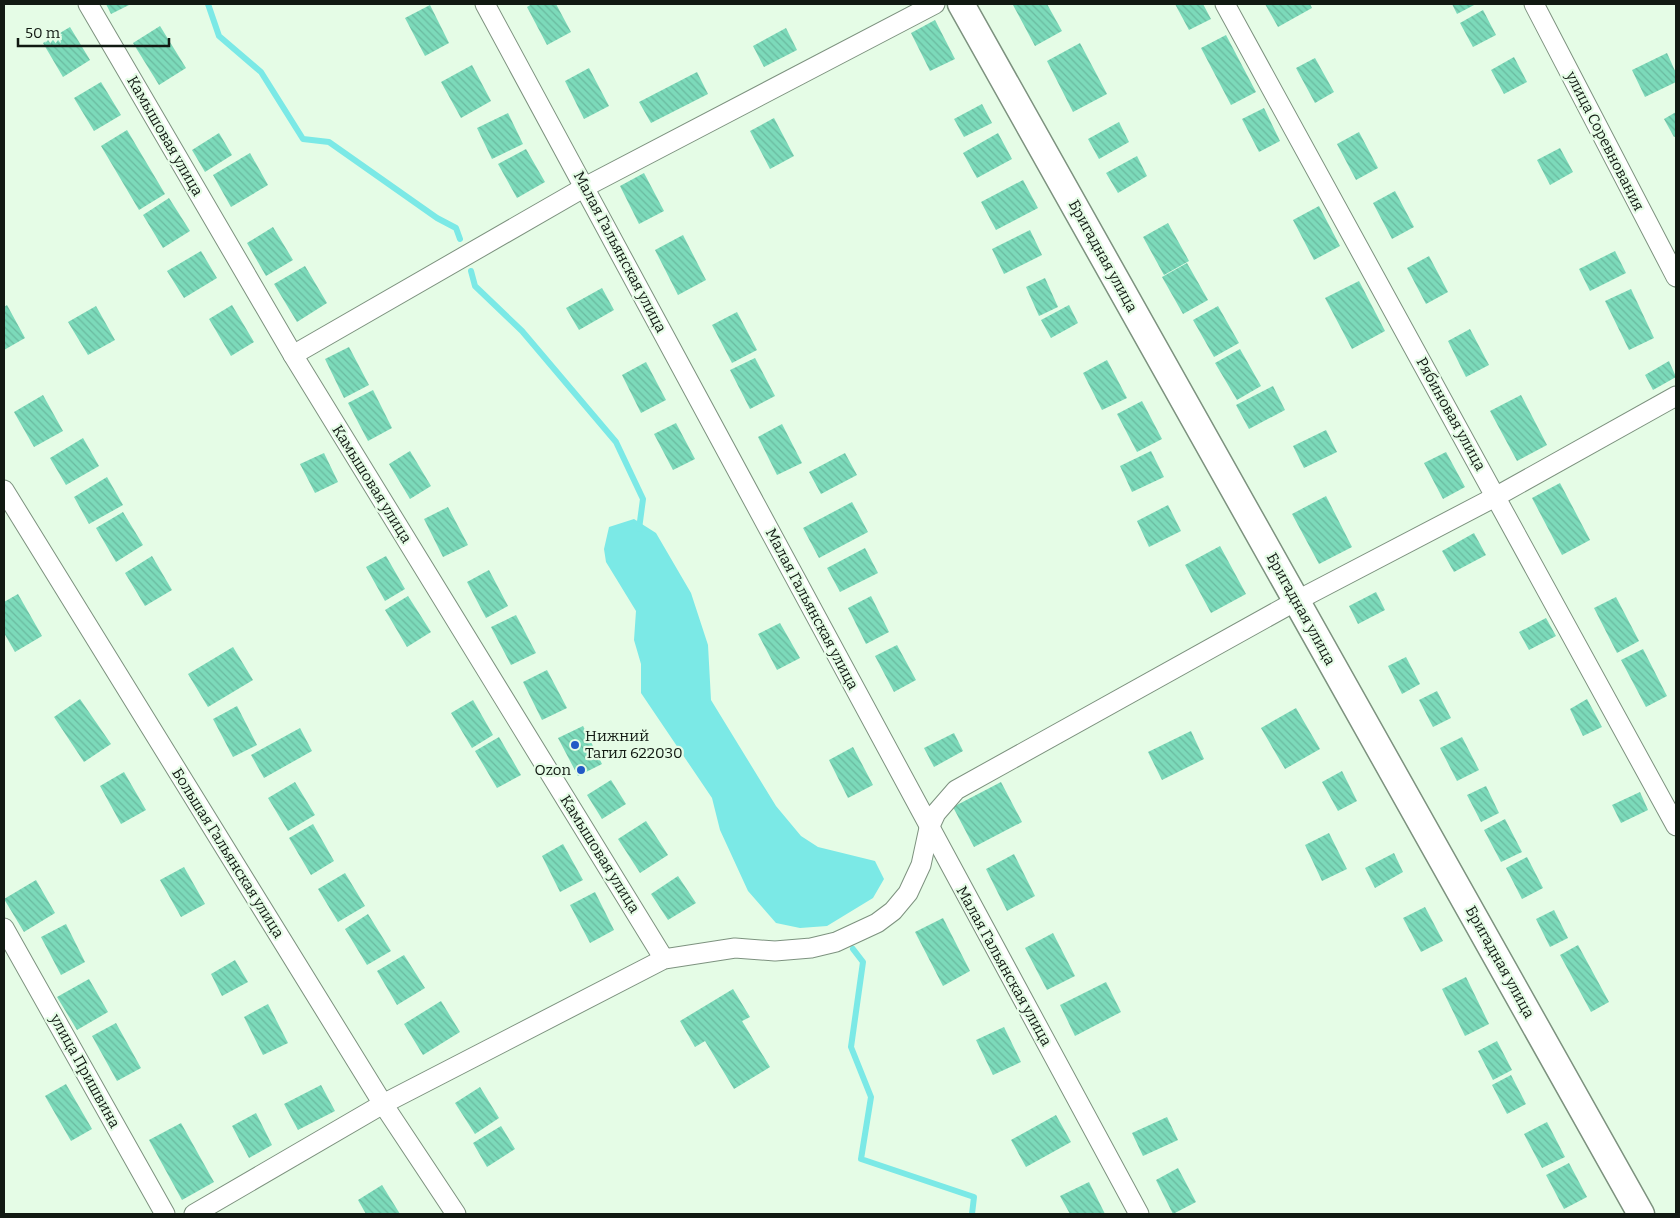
<svg xmlns="http://www.w3.org/2000/svg" width="1680" height="1218" viewBox="0 0 1680 1218" font-family="Bitter,serif">
	<defs>
		<pattern id="building-back-hatch" width="6" height="6" patternUnits="userSpaceOnUse" patternTransform="scale(1.25)"><rect width="6" height="6" fill="#7cdaba"/><path d="M-1 5l2 2M0 0l6 6M5-1l2 2" fill="none" stroke="#6aba9f"/></pattern>
	</defs>
	<rect width="100%" height="100%" fill="#e5fce6"/>
	<!-- water -->
	<path fill="#7be9e6" d="M634 519 656 533 691 593 708 645 711 700 776 806 801 836 818 847 875 861 884 879 873 898 827 926 800 928 776 923 748 891 720 830 712 798 641 693V664L634 640 636 611 606 562 604 549 609 527Z"/>
	<g fill="none" stroke-linecap="round" stroke-linejoin="round">
		<!-- stream -->
		<g stroke="#7be9e6" stroke-width="6">
			<path d="M208 4 219 36 261 72 303 139 329 142 437 218 456 228 460 239"/>
			<path d="M471 271 475 286 522 331 616 442 643 499 639 529"/>
			<path d="M853 949 863 962 851 1047 871 1097 861 1159 974 1197 972 1214"/>
		</g>
	</g>
	<!-- building -->
	<g fill="url(#building-back-hatch)">
		<path d="M106 4H131L111 14Z"/>
		<path d="M532 4H556L571 32 547 45 527 7Z"/>
		<path d="M1047 4 1062 31 1035 46 1013 5Z"/>
		<path d="M1175 4H1203L1211 19 1189 30Z"/>
		<path d="M1265 4H1310L1312 8 1278 27Z"/>
		<path d="M1452 4H1476L1457 14Z"/>
		<path d="M430 5 449 43 425 56 405 18Z"/>
		<path d="M1483 10 1496 35 1473 47 1460 23Z"/>
		<path d="M935 20 955 59 930 71 911 33Z"/>
		<path d="M160 26 186 68 159 85 133 43Z"/>
		<path d="M70 27 90 60 63 77 43 43Z"/>
		<path d="M786 28 797 50 764 67 753 46Z"/>
		<path d="M1226 35 1256 92 1231 105 1201 48Z"/>
		<path d="M1080 43 1107 94 1073 112 1047 61Z"/>
		<path d="M1667 53 1676 73V82L1645 97 1632 70Z"/>
		<path d="M1514 57 1527 82 1504 94 1491 70Z"/>
		<path d="M1315 58 1334 92 1315 103 1296 68Z"/>
		<path d="M472 65 491 101 461 118 441 82Z"/>
		<path d="M589 68 609 106 584 119 565 81Z"/>
		<path d="M697 72 708 94 651 123 639 102Z"/>
		<path d="M101 82 121 115 94 131 74 98Z"/>
		<path d="M982 104 992 123 964 137 954 119Z"/>
		<path d="M1264 108 1280 141 1259 152 1242 119Z"/>
		<path d="M1676 112V136L1674 137 1664 119Z"/>
		<path d="M508 113 523 144 492 159 477 128Z"/>
		<path d="M774 118 794 156 770 169 750 131Z"/>
		<path d="M1119 122 1129 142 1099 159 1088 139Z"/>
		<path d="M127 130 165 194 139 210 101 146Z"/>
		<path d="M1359 132 1378 168 1356 180 1337 144Z"/>
		<path d="M219 133 232 155 205 172 192 150Z"/>
		<path d="M998 133 1012 159 977 178 963 153Z"/>
		<path d="M1560 148 1573 172 1550 185 1537 160Z"/>
		<path d="M526 149 545 182 517 198 498 164Z"/>
		<path d="M250 153 268 185 231 207 213 175Z"/>
		<path d="M1137 156 1147 176 1118 193 1106 173Z"/>
		<path d="M644 173 664 211 639 224 620 186Z"/>
		<path d="M1023 180 1038 208 996 230 981 202Z"/>
		<path d="M1395 191 1414 227 1392 239 1373 203Z"/>
		<path d="M169 198 190 231 163 248 143 215Z"/>
		<path d="M1319 206 1340 246 1314 260 1293 220Z"/>
		<path d="M1168 223 1189 261 1164 275 1143 237Z"/>
		<path d="M273 227 293 260 266 276 247 243Z"/>
		<path d="M1030 230 1042 255 1004 274 992 249Z"/>
		<path d="M683 235 706 280 678 295 655 250Z"/>
		<path d="M201 251 217 278 184 298 167 271Z"/>
		<path d="M1615 251 1626 273 1590 291 1579 269Z"/>
		<path d="M1429 256 1448 292 1426 304 1407 268Z"/>
		<path d="M1187 263 1208 300 1183 314 1162 277Z"/>
		<path d="M305 266 327 303 297 322 274 284Z"/>
		<path d="M1045 278 1058 307 1039 316 1026 287Z"/>
		<path d="M1359 281 1385 331 1352 349 1325 298Z"/>
		<path d="M602 288 614 310 579 330 566 308Z"/>
		<path d="M1631 289 1654 338 1629 350 1605 301Z"/>
		<path d="M7 305 25 338 4 350V307Z"/>
		<path d="M232 305 254 342 231 356 209 319Z"/>
		<path d="M1069 305 1078 323 1051 338 1041 320Z"/>
		<path d="M96 306 115 340 88 355 68 322Z"/>
		<path d="M1218 306 1239 343 1214 357 1193 320Z"/>
		<path d="M737 312 757 350 732 363 712 325Z"/>
		<path d="M1470 329 1489 365 1466 377 1448 341Z"/>
		<path d="M349 347 369 385 344 398 325 359Z"/>
		<path d="M1240 349 1261 386 1237 400 1215 363Z"/>
		<path d="M755 358 775 396 750 409 730 370Z"/>
		<path d="M1107 360 1127 398 1102 410 1083 373Z"/>
		<path d="M1669 361 1676 377 1653 390 1645 375Z"/>
		<path d="M646 362 666 400 641 413 622 375Z"/>
		<path d="M1273 386 1285 410 1249 429 1236 405Z"/>
		<path d="M373 390 392 428 368 441 348 403Z"/>
		<path d="M43 395 63 431 34 447 14 412Z"/>
		<path d="M1521 395 1547 445 1517 461 1490 411Z"/>
		<path d="M1142 401 1162 439 1137 452 1117 414Z"/>
		<path d="M676 423 695 459 673 470 654 434Z"/>
		<path d="M782 424 802 463 777 475 758 437Z"/>
		<path d="M1326 430 1337 452 1304 468 1293 446Z"/>
		<path d="M83 438 99 466 66 485 50 458Z"/>
		<path d="M410 451 431 486 410 499 389 464Z"/>
		<path d="M1151 451 1164 477 1132 492 1120 466Z"/>
		<path d="M1446 452 1465 487 1443 499 1424 463Z"/>
		<path d="M324 453 338 482 315 493 300 464Z"/>
		<path d="M845 453 857 475 821 494 809 472Z"/>
		<path d="M107 477 123 505 89 524 74 497Z"/>
		<path d="M1560 483 1590 540 1562 555 1532 498Z"/>
		<path d="M1326 496 1352 547 1319 564 1292 514Z"/>
		<path d="M852 502 868 532 819 558 803 528Z"/>
		<path d="M1168 505 1181 531 1149 547 1137 521Z"/>
		<path d="M448 507 468 545 443 557 424 519Z"/>
		<path d="M123 512 143 545 116 562 96 528Z"/>
		<path d="M1474 533 1486 555 1454 572 1442 551Z"/>
		<path d="M1220 546 1246 594 1211 613 1185 565Z"/>
		<path d="M865 548 878 573 840 592 827 568Z"/>
		<path d="M152 556 172 590 145 606 125 573Z"/>
		<path d="M386 556 405 589 385 601 366 567Z"/>
		<path d="M489 570 508 606 486 618 467 582Z"/>
		<path d="M1376 592 1385 610 1358 624 1349 606Z"/>
		<path d="M18 594 42 636 15 652 4 633V602Z"/>
		<path d="M408 596 431 632 407 647 385 610Z"/>
		<path d="M871 596 889 632 866 644 848 608Z"/>
		<path d="M1616 597 1639 641 1617 653 1594 608Z"/>
		<path d="M516 615 536 653 511 665 491 627Z"/>
		<path d="M1546 618 1556 636 1529 650 1519 632Z"/>
		<path d="M780 623 800 658 777 670 758 634Z"/>
		<path d="M897 645 916 680 894 692 875 656Z"/>
		<path d="M233 647 253 680 208 707 188 674Z"/>
		<path d="M1643 649 1667 696 1646 707 1621 660Z"/>
		<path d="M1406 657 1420 684 1402 694 1388 666Z"/>
		<path d="M547 670 567 708 542 720 523 682Z"/>
		<path d="M1437 691 1451 718 1433 727 1419 700Z"/>
		<path d="M80 699 111 744 84 762 54 717Z"/>
		<path d="M1587 699 1602 727 1583 736 1570 709Z"/>
		<path d="M473 700 493 735 472 748 451 713Z"/>
		<path d="M237 706 257 745 233 757 213 719Z"/>
		<path d="M1296 708 1320 749 1285 769 1261 728Z"/>
		<path d="M583 726 602 764 578 776 558 738Z"/>
		<path d="M300 728 312 751 264 778 251 755Z"/>
		<path d="M1191 731 1204 759 1162 780 1148 752Z"/>
		<path d="M954 733 963 751 934 767 924 748Z"/>
		<path d="M499 737 521 775 497 788 475 751Z"/>
		<path d="M1462 737 1479 770 1457 781 1440 748Z"/>
		<path d="M853 747 873 785 848 798 829 760Z"/>
		<path d="M1342 771 1357 801 1338 811 1322 782Z"/>
		<path d="M124 772 146 810 121 824 100 786Z"/>
		<path d="M611 780 626 804 602 819 587 795Z"/>
		<path d="M295 782 315 815 288 831 268 798Z"/>
		<path d="M1001 782 1022 822 974 847 953 807Z"/>
		<path d="M1486 786 1499 813 1481 822 1467 795Z"/>
		<path d="M1640 792 1648 810 1621 823 1612 805Z"/>
		<path d="M1505 819 1522 852 1501 862 1484 830Z"/>
		<path d="M646 821 668 855 640 873 618 839Z"/>
		<path d="M313 824 334 861 311 875 289 838Z"/>
		<path d="M1329 833 1347 869 1322 881 1305 845Z"/>
		<path d="M563 844 583 880 560 892 542 856Z"/>
		<path d="M1394 853 1403 872 1375 888 1365 868Z"/>
		<path d="M1014 854 1035 896 1007 911 986 869Z"/>
		<path d="M1527 857 1543 888 1522 899 1506 868Z"/>
		<path d="M184 867 205 904 181 917 160 880Z"/>
		<path d="M345 873 365 906 338 922 318 889Z"/>
		<path d="M678 876 696 903 668 920 651 894Z"/>
		<path d="M36 880 55 913 24 932 4 899Z"/>
		<path d="M595 892 614 930 590 943 570 905Z"/>
		<path d="M1425 907 1443 941 1421 952 1403 918Z"/>
		<path d="M1554 910 1568 938 1550 947 1536 919Z"/>
		<path d="M368 914 391 951 367 965 345 929Z"/>
		<path d="M943 918 970 971 943 986 915 932Z"/>
		<path d="M66 924 85 962 61 975 41 937Z"/>
		<path d="M1053 933 1075 976 1047 990 1025 948Z"/>
		<path d="M1578 945 1609 1002 1591 1012 1560 955Z"/>
		<path d="M404 955 425 988 397 1005 377 971Z"/>
		<path d="M235 960 248 982 222 996 211 974Z"/>
		<path d="M1466 977 1489 1024 1465 1036 1442 989Z"/>
		<path d="M89 979 108 1012 77 1030 57 997Z"/>
		<path d="M1106 982 1121 1012 1075 1036 1060 1005Z"/>
		<path d="M733 989 750 1017 742 1021 770 1067 734 1089 705 1041 695 1047 680 1021Z"/>
		<path d="M441 1001 460 1032 423 1055 404 1024Z"/>
		<path d="M268 1004 288 1043 263 1055 244 1017Z"/>
		<path d="M116 1023 141 1068 117 1081 92 1036Z"/>
		<path d="M1004 1027 1021 1062 993 1075 976 1040Z"/>
		<path d="M1497 1041 1512 1070 1493 1080 1478 1051Z"/>
		<path d="M1511 1075 1526 1104 1507 1114 1492 1085Z"/>
		<path d="M66 1084 92 1129 71 1141 45 1096Z"/>
		<path d="M321 1085 335 1111 298 1130 284 1104Z"/>
		<path d="M480 1087 499 1118 475 1134 455 1103Z"/>
		<path d="M256 1113 272 1145 249 1158 232 1126Z"/>
		<path d="M1056 1115 1071 1142 1026 1167 1011 1140Z"/>
		<path d="M1167 1117 1178 1140 1143 1156 1132 1133Z"/>
		<path d="M1547 1122 1565 1157 1542 1168 1524 1134Z"/>
		<path d="M181 1123 214 1182 182 1200 149 1140Z"/>
		<path d="M501 1126 515 1149 487 1167 473 1143Z"/>
		<path d="M1569 1163 1587 1197 1564 1209 1546 1175Z"/>
		<path d="M1178 1168 1196 1202 1173 1214 1156 1180Z"/>
		<path d="M1089 1182 1105 1214H1070L1060 1196Z"/>
		<path d="M382 1185 400 1214H366L358 1200Z"/>
	</g>
	<g fill="none" stroke-linecap="round" stroke-linejoin="round">
		<defs>
			<g id="street">
				<path d="M88 4 293 355 664 959"/>
				<path d="M485 4 1139 1214"/>
				<path d="M1225 4 1676 826"/>
				<path d="M1534 4 1676 277"/>
				<path d="M293 355 585 187 935 4"/>
				<path d="M4 490 383 1104 456 1214"/>
				<path d="M4 928 165 1214"/>
				<path d="M194 1214 383 1104 664 959 735 948 775 951 811 948 836 942 877 923 893 911 908 893 921 865 929 828 936 813 956 790 1296 601 1497 496 1676 396"/>
			</g>
			<path id="secondary" d="M961 4 1641 1214"/>
		</defs>
		<!-- street casing -->
		<use href="#street" stroke="#7d927f" stroke-width="21"/>
		<!-- secondary casing -->
		<use href="#secondary" stroke="#7d927f" stroke-width="29"/>
		<!-- street -->
		<use href="#street" stroke="#fff" stroke-width="19"/>
		<!-- secondary -->
		<use href="#secondary" stroke="#fff" stroke-width="26"/>
	</g>
	<!-- markers -->
	<g fill="#2259c6" stroke="#e5fce6" stroke-width="2">
		<circle cx="575" cy="745" r="5"/>
		<circle cx="581" cy="770" r="5"/>
	</g>
	<g text-anchor="middle" stroke-width="4.5" stroke-linejoin="round" paint-order="stroke">
		<!-- street labels -->
		<g font-size="15" fill="#111912" stroke="#e5fce6">
			<text transform="translate(165 136) rotate(60)" y="5">Камышовая улица</text>
			<text transform="translate(1605 141) rotate(63)" y="5">улица Соревнования</text>
			<text transform="translate(620 252) rotate(62)" y="5">Малая Гальянская улица</text>
			<text transform="translate(1103 256) rotate(61)" y="5">Бригадная улица</text>
			<text transform="translate(1451 414) rotate(61)" y="5">Рябиновая улица</text>
			<text transform="translate(372 484) rotate(58)" y="5">Камышовая улица</text>
			<text transform="translate(812 609) rotate(62)" y="5">Малая Гальянская улица</text>
			<text transform="translate(1301 609) rotate(61)" y="5">Бригадная улица</text>
			<text transform="translate(228 853) rotate(58)" y="5">Большая Гальянская улица</text>
			<text transform="translate(600 854) rotate(58)" y="5">Камышовая улица</text>
			<text transform="translate(1500 962) rotate(61)" y="5">Бригадная улица</text>
			<text transform="translate(1004 966) rotate(61)" y="5">Малая Гальянская улица</text>
			<text transform="translate(85 1071) rotate(61)" y="5">улица Пришвина</text>
		</g>
		<!-- poi labels -->
		<g font-size="15" fill="#111912" stroke="#e5fce6" text-anchor="start">
			<text x="585" y="741">Нижний<tspan x="585" dy="17">Тагил 622030</tspan></text>
			<text x="571" y="775" text-anchor="end">Ozon</text>
		</g>
	</g>
	<!-- border -->
	<rect width="1680" height="1218" fill="none" stroke="#111912" stroke-width="10"/>
	<!-- scale -->
	<path d="M18 38v8h151v-8" fill="none" stroke="#111912" stroke-width="2.5"/>
	<text x="25" y="38" font-size="15" fill="#111912" stroke="#e5fce6" stroke-width="4" paint-order="stroke">50 m</text>
</svg>
